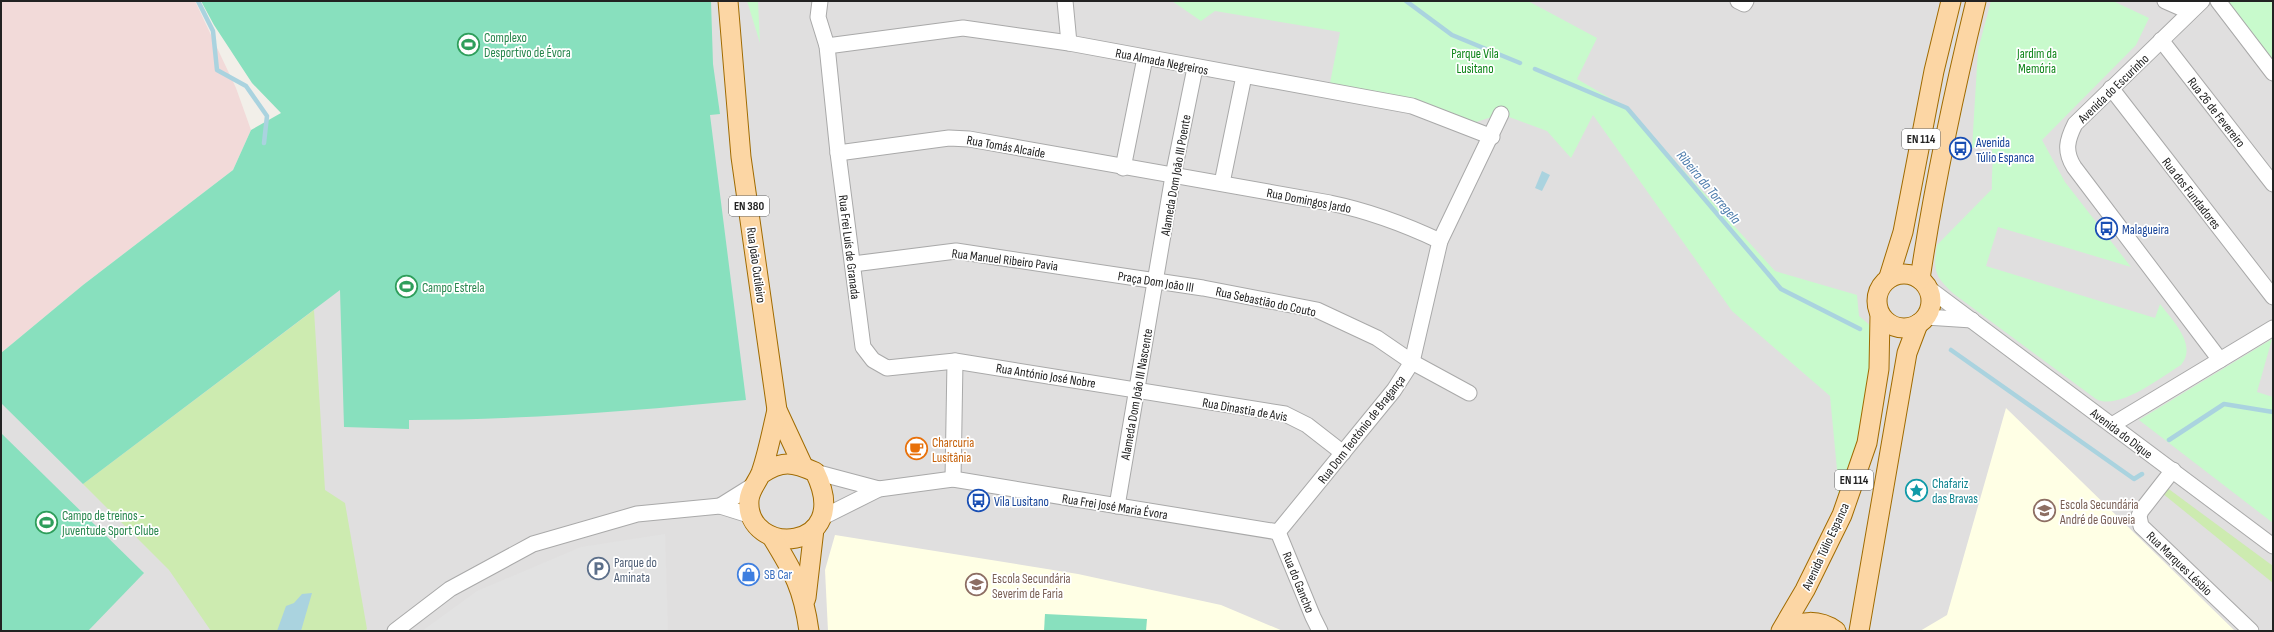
<svg xmlns="http://www.w3.org/2000/svg" width="2274" height="632" viewBox="0 0 2274 632" font-family="'Sofia Sans Condensed',sans-serif">
	<rect width="100%" height="100%" fill="#f2efe9"/>
	<!-- residential -->
	<path fill="#e0dfdf" d="M511 1H2273V631H1V353Z"/>
	<!-- commercial -->
	<path fill="#f2dad9" d="M1 1H195L236 88 251 130 233 170 83 285 1 353Z"/>
	<!-- education -->
	<g fill="#ffffe5">
		<path d="M2006 408 2235 631H1920L1947 615Z"/>
		<path d="M835 535 1078 574 1221 605 1283 631H828L825 570Z"/>
	</g>
	<!-- grass -->
	<g fill="#cdebb0">
		<path d="M314 310 325 490 345 503 367 629 365 631H211L169 570 83 484Z"/>
		<path d="M2166 487 2273 566V583L2162 493Z"/>
	</g>
	<!-- park -->
	<g fill="#c8facc">
		<path d="M747 1H758L760 43Z"/>
		<path d="M1172 1H1528L1597 38 1577 79 1627 108 1775 271 1857 295 1859 316 1872 327 1874 372 1859 440 1839 507 1838 480 1830 396 1732 311 1593 115 1571 158 1547 131 1501 114 1470 124 1412 99 1330 83 1340 32 1215 11 1201 21Z"/>
		<path d="M1991 1H2113L2149 18 2136 45 2042 140 2065 182 2131 267 1998 227 1986 266 2155 318 2160 304C2172 320 2198 345 2181 365 2161 377 2119 411 2096 399L1954 294C1934 276 1933 270 1937 245L1992 189C1991 176 1995 153 1990 143L1972 148 1978 50Z"/>
		<path d="M2225 1H2273V63Z"/>
		<path d="M2272 339 2257 392 2273 397V523L2139 420Z"/>
	</g>
	<!-- pitch -->
	<g fill="#88e0be">
		<path d="M201 1H711L713 64 720 114 710 115 746 400C634 411 522 420 409 420V429L344 427 340 290 83 484 1 403V353L83 285 233 170 251 130 281 113 252 83 214 25Z"/>
		<path d="M1 433 144 573 88 631H1Z"/>
		<path d="M1045 614 1147 619 1146 631H1044Z"/>
	</g>
	<!-- parking -->
	<path fill="#e2e2e2" d="M665 534 668 631H422L477 591 581 547Z"/>
	<!-- water -->
	<g fill="#aad3df">
		<path d="M1542 171 1550 175 1542 191 1535 188Z"/>
		<path d="M312 593 301 631H277L286 606 294 603 302 594Z"/>
	</g>
	<g fill="none" stroke-linecap="round" stroke-linejoin="round">
		<!-- stream -->
		<g stroke="#aad3df" stroke-width="4.5">
			<path d="M198 1 213 31 217 70 246 86 267 116 264 143"/>
			<path d="M1406 1 1452 35 1520 63"/>
			<path d="M1535 69 1627 108 1781 289 1860 329"/>
			<path d="M1951 350 2134 479 2142 474"/>
			<path d="M2169 440 2224 404 2273 412"/>
		</g>
		<defs>
			<g id="minor">
				<path d="M820 1 818 17 827 46 838 153 863 347 873 360 887 368 955 361 1285 414 1307 425 1343 453"/>
				<path d="M1065 1 1069 43"/>
				<path d="M1738 1 1744 4 1746 1"/>
				<path d="M2165 1 2190 12 2193 4"/>
				<path d="M2202 1 2075 124C2067 140 2064 151 2074 167L2220 360"/>
				<path d="M2218 1 2273 73"/>
				<path d="M2161 40 2273 184"/>
				<path d="M827 46 963 28 1069 43 1412 106 1492 137"/>
				<path d="M2111 88 2273 297"/>
				<path d="M838 153 949 138 969 139 1330 203C1369 211 1404 224 1440 241"/>
				<path d="M1123 168 1145 58"/>
				<path d="M1222 183 1244 76"/>
				<path d="M853 264 956 251 1203 288 1317 310 1377 338 1412 362 1469 393"/>
				<path d="M1927 287 2273 546"/>
				<path d="M1926 317 1972 320"/>
				<path d="M2112 425 2273 328"/>
				<path d="M2173 470 2141 511 2139 516 2141 526 2251 631"/>
				<path d="M815 472 879 489"/>
				<path d="M953 479 955 361"/>
				<path d="M720 506 752 486"/>
				<path d="M1117 506 1173 176 1195 68"/>
				<path d="M823 517 879 489 953 479 1278 532"/>
				<path d="M1278 532 1394 390 1412 362 1440 241 1501 114"/>
				<path d="M1278 532 1313 617 1320 631"/>
				<path d="M395 631 450 589 533 544 637 514 720 506 752 516"/>
			</g>
			<g id="major">
				<path d="M728 1 741 157 777 410 803 466"/>
				<circle cx="1904" cy="301" r="27"/>
				<path d="M1889 277 1903 232 1934 71 1951 1"/>
				<path d="M1920 279C1934 185 1954 92 1976 1"/>
				<path d="M761 474C782 460 793 462 815 472 855 553 745 558 749 500 750 489 757 483 761 473 768 453 772 431 777 410"/>
				<path d="M772 537C794 573 803 588 809 631"/>
				<path d="M806 598 814 529"/>
				<path d="M1781 631 1805 590 1842 515 1867 443 1879 369 1880 315"/>
				<path d="M1784 631C1800 620 1819 619 1836 631"/>
				<path d="M1859 631 1907 353 1918 324"/>
			</g>
		</defs>
		<!-- minor casing -->
		<use href="#minor" stroke="#a9a9a9" stroke-width="17"/>
		<!-- major casing -->
		<use href="#major" stroke="#a06b00" stroke-width="21"/>
		<!-- minor -->
		<use href="#minor" stroke="#fff" stroke-width="15"/>
		<!-- major -->
		<use href="#major" stroke="#fcd6a4" stroke-width="19"/>
	</g>
	<!-- icons -->
	<defs>
		<symbol id="stadium-ring" viewBox="-11 -11 22 22"><circle r="9.5" fill="#fff" stroke="#2e9e5b" stroke-width="1.5"/><path d="M0-5a6.5 5 0 1 0 0 10a6.5 5 0 1 0 0-10ZM-3.5-1.8h7v3.6h-7Z" fill="#2e9e5b"/></symbol>
		<symbol id="bus-ring" viewBox="-11 -11 22 22"><circle r="9.5" fill="#fff" stroke="#1a4fb4" stroke-width="1.5"/><path d="M-5-6H5V4H4V6H2V4H-2V6H-4V4H-5ZM-3.5-4V0h7V-4ZM-3.5 1.2v1.5H-2V1.2ZM2 1.2v1.5H3.5V1.2Z" fill="#1a4fb4"/></symbol>
		<symbol id="cafe-ring" viewBox="-11 -11 22 22"><circle r="9.5" fill="#fff" stroke="#e8710a" stroke-width="1.5"/><path d="M-5.5-4.5H6V0H3Q3 3.5 0 3.5H-2.5Q-5.5 3.5-5.5 0ZM3-3.2v2h1.7v-2ZM-6 4.5H4V6H-6Z" fill="#e8710a"/></symbol>
		<symbol id="sight-ring" viewBox="-11 -11 22 22"><circle r="9.5" fill="#fff" stroke="#0f9aa8" stroke-width="1.5"/><path d="M0-6L1.8-2.2L6-1.7L2.9 1.2L3.7 5.4L0 3.3L-3.7 5.4L-2.9 1.2L-6-1.7L-1.8-2.2Z" fill="#0f9aa8"/></symbol>
		<symbol id="school-ring" viewBox="-11 -11 22 22"><circle r="9.5" fill="#fff" stroke="#8d6e63" stroke-width="1.5"/><path d="M0-5L7-2L0 1L-7-2ZM-4 1L0 2.5L4 1V4Q0 6-4 4Z" fill="#8d6e63"/></symbol>
		<symbol id="parking-ring" viewBox="-11 -11 22 22"><circle r="9.5" fill="#fff" stroke="#5c6f8a" stroke-width="1.5"/><path d="M-3.5-5.5H1a3.5 3.5 0 0 1 0 7H-1V5.5H-3.5ZM-1-3.4V-.6H.8a1.4 1.4 0 0 0 0-2.8Z" fill="#5c6f8a"/></symbol>
		<symbol id="shop-ring" viewBox="-11 -11 22 22"><circle r="9.5" fill="#fff" stroke="#3f7fe0" stroke-width="1.5"/><path d="M-5-2.5h2.3a2.7 3.5 0 0 1 5.4 0H5L5.5 6h-11ZM-1.5-2.5h3a1.5 2.3 0 0 0-3 0Z" fill="#3f7fe0"/></symbol>
	</defs>
	<g fill-rule="evenodd">
		<use href="#stadium-ring" x="456" y="32" width="25" height="25"/>
		<use href="#bus-ring" x="1948" y="136" width="25" height="25"/>
		<use href="#bus-ring" x="2094" y="216" width="25" height="25"/>
		<use href="#stadium-ring" x="394" y="274" width="25" height="25"/>
		<use href="#cafe-ring" x="904" y="436" width="25" height="25"/>
		<use href="#sight-ring" x="1904" y="478" width="25" height="25"/>
		<use href="#bus-ring" x="966" y="488" width="25" height="25"/>
		<use href="#school-ring" x="2032" y="498" width="25" height="25"/>
		<use href="#stadium-ring" x="34" y="510" width="25" height="25"/>
		<use href="#parking-ring" x="586" y="556" width="25" height="25"/>
		<use href="#shop-ring" x="736" y="562" width="25" height="25"/>
		<use href="#school-ring" x="964" y="572" width="25" height="25"/>
	</g>
	<g text-anchor="middle" stroke-width="3.5" stroke-linejoin="round" paint-order="stroke">
		<!-- shield labels -->
		<g fill="#fff" stroke="#646464" stroke-width="1">
			<rect x="1902" y="129" width="38" height="20" rx="3"/>
			<rect x="729" y="196" width="40" height="20" rx="3"/>
			<rect x="1835" y="470" width="38" height="20" rx="3"/>
		</g>
		<g font-size="12" font-weight="bold" fill="#222">
			<text x="1921" y="143">EN 114</text>
			<text x="749" y="210">EN 380</text>
			<text x="1854" y="484">EN 114</text>
		</g>
		<!-- leisure labels -->
		<g font-size="13" fill="#27864d" stroke="#fff" text-anchor="start">
			<text x="484" y="42">Complexo<tspan x="484" dy="15">Desportivo de Évora</tspan></text>
			<text x="422" y="292">Campo Estrela</text>
			<text x="62" y="520">Campo de treinos -<tspan x="62" dy="15">Juventude Sport Clube</tspan></text>
		</g>
		<!-- park labels -->
		<g font-size="13" fill="#0c8416" stroke="#fff">
			<text x="1475" y="58">Parque Vila<tspan x="1475" dy="15">Lusitano</tspan></text>
			<text x="2037" y="58">Jardim da<tspan x="2037" dy="15">Memória</tspan></text>
		</g>
		<!-- street labels -->
		<g font-size="13" fill="#222" stroke="#fff">
			<text transform="translate(1162 61) rotate(11)" y="5">Rua Almada Negreiros</text>
			<text transform="translate(2113 88) rotate(-44)" y="5">Avenida do Escurinho</text>
			<text transform="translate(2217 112) rotate(52)" y="5">Rua 26 de Fevereiro</text>
			<text transform="translate(1006 146) rotate(10)" y="5">Rua Tomás Alcaide</text>
			<text transform="translate(1175 175) rotate(-80)" y="5">Alameda Dom João III Poente</text>
			<text transform="translate(2192 193) rotate(52)" y="5">Rua dos Fundadores</text>
			<text transform="translate(1309 200) rotate(11)" y="5">Rua Domingos Jardo</text>
			<text transform="translate(850 247) rotate(83)" y="5">Rua Frei Luís de Granada</text>
			<text transform="translate(1005 259) rotate(7)" y="5">Rua Manuel Ribeiro Pavia</text>
			<text transform="translate(757 265) rotate(82)" y="5">Rua João Cutileiro</text>
			<text transform="translate(1156 281) rotate(9)" y="5">Praça Dom João III</text>
			<text transform="translate(1266 301) rotate(12)" y="5">Rua Sebastião do Couto</text>
			<text transform="translate(1046 375) rotate(9)" y="5">Rua António José Nobre</text>
			<text transform="translate(1136 394) rotate(-80)" y="5">Alameda Dom João III Nascente</text>
			<text transform="translate(1245 409) rotate(10)" y="5">Rua Dinastia de Avis</text>
			<text transform="translate(1361 429) rotate(-52)" y="5">Rua Dom Teotónio de Bragança</text>
			<text transform="translate(2122 433) rotate(37)" y="5">Avenida do Dique</text>
			<text transform="translate(1115 506) rotate(9)" y="5">Rua Frei José Maria Évora</text>
			<text transform="translate(1825 546) rotate(-65)" y="5">Avenida Túlio Espanca</text>
			<text transform="translate(2180 563) rotate(44)" y="5">Rua Marques Lésbio</text>
			<text transform="translate(1299 582) rotate(68)" y="5">Rua do Gancho</text>
		</g>
		<!-- transit labels -->
		<g font-size="13" fill="#164399" stroke="#fff" text-anchor="start">
			<text x="1976" y="147">Avenida<tspan x="1976" dy="15">Túlio Espanca</tspan></text>
			<text x="2122" y="234">Malagueira</text>
			<text x="994" y="506">Vila Lusitano</text>
		</g>
		<!-- food labels -->
		<g font-size="13" fill="#c56008" stroke="#fff" text-anchor="start">
			<text x="932" y="447">Charcuria<tspan x="932" dy="15">Lusitânia</tspan></text>
		</g>
		<!-- culture labels -->
		<g font-size="13" fill="#0d838f" stroke="#fff" text-anchor="start">
			<text x="1932" y="488">Chafariz<tspan x="1932" dy="15">das Bravas</tspan></text>
		</g>
		<!-- education labels -->
		<g font-size="13" fill="#785e54" stroke="#fff" text-anchor="start">
			<text x="2060" y="509">Escola Secundária<tspan x="2060" dy="15">André de Gouveia</tspan></text>
			<text x="992" y="583">Escola Secundária<tspan x="992" dy="15">Severim de Faria</tspan></text>
		</g>
		<!-- service labels -->
		<g font-size="13" fill="#4e5e75" stroke="#fff" text-anchor="start">
			<text x="614" y="567">Parque do<tspan x="614" dy="15">Aminata</tspan></text>
		</g>
		<!-- shop labels -->
		<g font-size="13" fill="#366cbe" stroke="#fff" text-anchor="start">
			<text x="764" y="579">SB Car</text>
		</g>
		<!-- water labels -->
		<g font-size="14" font-style="italic" fill="#4a7aab" stroke="#fff">
			<text transform="translate(1709 187) rotate(50)" y="5">Ribeira da Torregela</text>
		</g>
	</g>
	<!-- border -->
	<rect width="2274" height="632" fill="none" stroke="#222222" stroke-width="4"/>
</svg>
